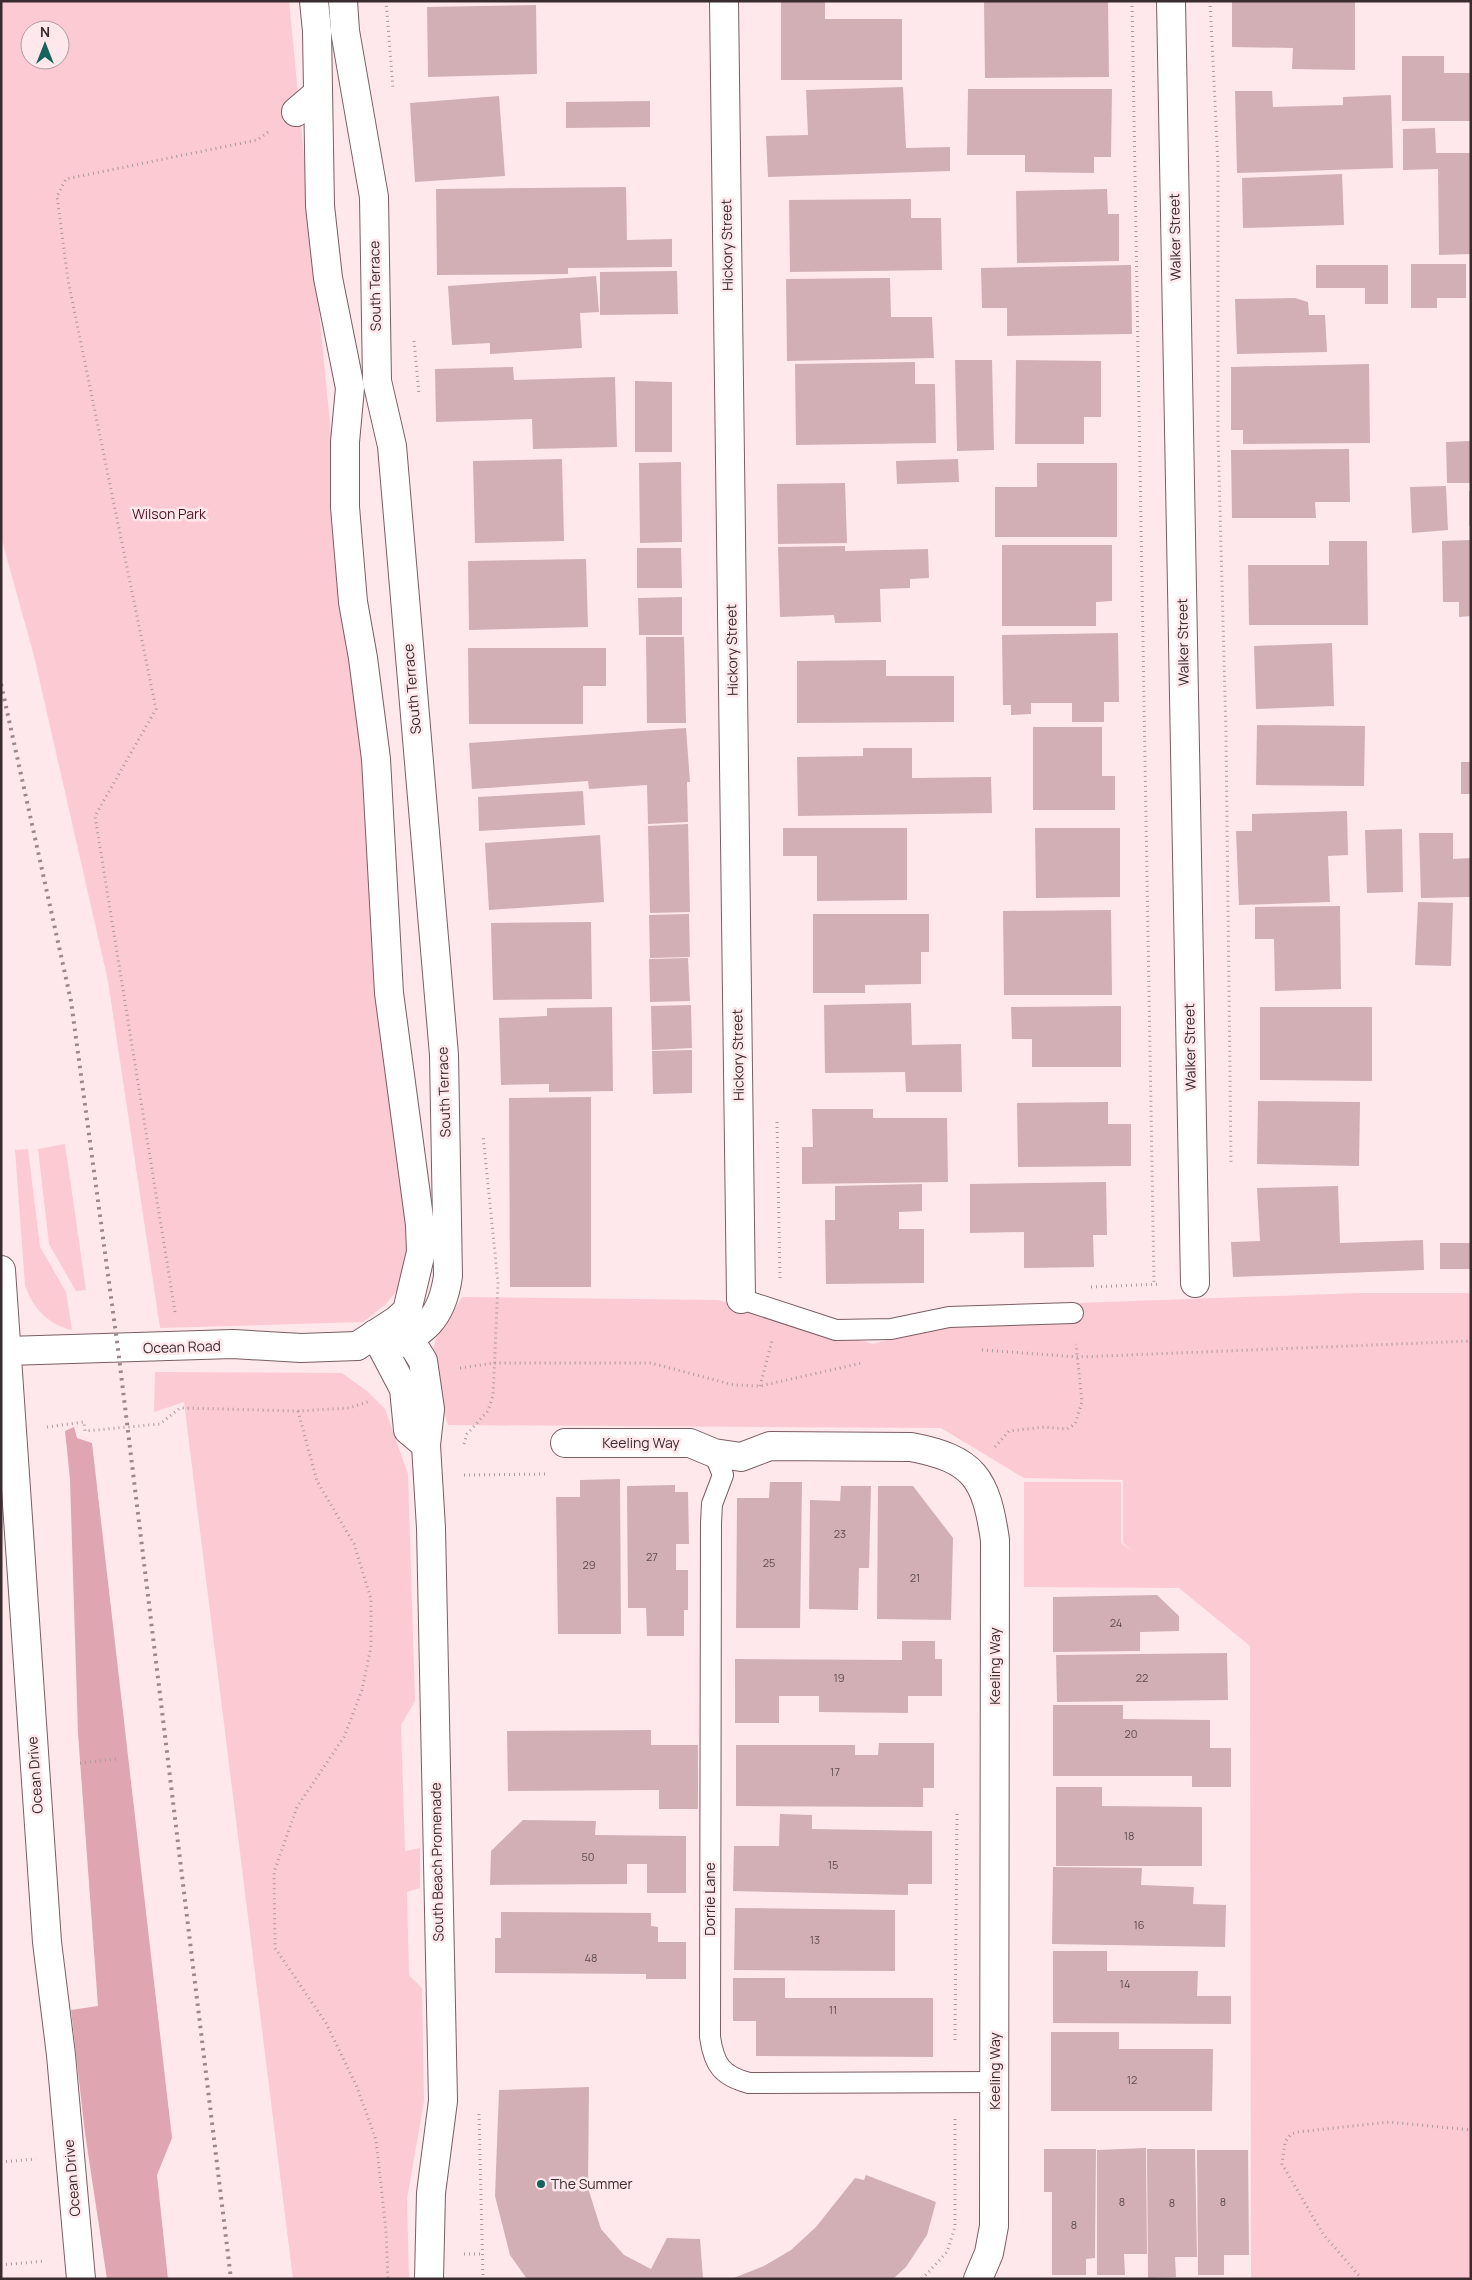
<svg xmlns="http://www.w3.org/2000/svg" width="1472" height="2280" viewBox="0 0 1472 2280" font-family="Manrope,sans-serif">
	<rect width="100%" height="100%" fill="#fee8ec"/>
	<!-- green -->
	<g fill="#fccad2" fill-rule="evenodd">
		<path d="M1 1H289L410 1249 402 1284 386 1304 363 1322 160 1328 108 981 34 656 1 537ZM30 30H60V60H30Z"/>
		<path d="M65 1144 86 1290 76 1291 49 1244 38 1149Z"/>
		<path d="M28 1149 40 1247 66 1292 72 1330C48 1325 32 1307 25 1285L15 1150Z"/>
		<path d="M1359 1293H1471V2279H1207L1251 2278 1250 1646 1179 1588 1024 1587V1482H1121V1543L1132 1551 1123 1543V1480L1024 1478 941 1428 448 1425C441 1400 425 1363 437 1337 443 1324 454 1311 462 1297L718 1300 873 1344 1022 1305Z"/>
		<path d="M155 1372 342 1373 367 1391 385 1409 408 1474 415 1701 401 1725 405 1851 420 1848V1888L407 1892 409 1975 422 1988 424 2101 407 2199 409 2279H293L184 1402 154 1412Z"/>
	</g>
	<!-- forest -->
	<path fill="#dfa5b0" d="M74 1427 77 1438 92 1443 172 2138 157 2175 168 2279H107L85 2133 71 2010 98 2006 78 1733 70 1479 65 1431Z"/>
	<!-- building -->
	<g fill="#d1afb5">
		<path d="M781 1H825V19H902V80H781Z"/>
		<path d="M984 1H1108L1109 77 985 78Z"/>
		<path d="M1232 1H1355V70L1292 69 1293 48 1232 47Z"/>
		<path d="M536 5 537 74 428 77 427 7Z"/>
		<path d="M1402 56H1444V73H1471V121H1402Z"/>
		<path d="M903 87 906 148 950 147V171L768 177 766 136 808 135 806 90Z"/>
		<path d="M968 89H1112L1111 157H1094V173L1025 172V155H967Z"/>
		<path d="M1235 91H1272L1273 107 1343 105V97L1391 95 1393 168 1237 173Z"/>
		<path d="M499 96 505 176 415 182 410 103Z"/>
		<path d="M650 101V127L566 128V102Z"/>
		<path d="M1435 128 1436 153H1471V254L1439 255 1438 169 1403 170V129Z"/>
		<path d="M1342 174 1344 225 1243 228 1242 178Z"/>
		<path d="M626 187 627 240 672 239V267L568 268V274L437 275 436 189Z"/>
		<path d="M1107 189 1108 214H1119V261L1017 263 1016 191Z"/>
		<path d="M911 199V218H941L942 270 790 272 789 200Z"/>
		<path d="M1411 264H1466V298H1437V308H1411Z"/>
		<path d="M1131 265 1132 334 1007 336V308H982L981 268Z"/>
		<path d="M1316 265H1388V304H1365V288H1316Z"/>
		<path d="M677 271 678 314 600 315V272Z"/>
		<path d="M596 276 599 312 580 313 582 348 490 354V343L452 345 448 286Z"/>
		<path d="M890 278 891 317H932L934 358 787 361 786 279Z"/>
		<path d="M1295 298 1308 302 1309 315H1325L1327 352 1237 354 1235 299Z"/>
		<path d="M955 360H992L994 450 957 451Z"/>
		<path d="M1016 360 1101 361V417H1084V444H1015Z"/>
		<path d="M915 362V384H935L936 443 796 445 795 364Z"/>
		<path d="M1369 364 1370 443 1243 444V430H1231V367Z"/>
		<path d="M513 367 514 380 615 377 617 447 533 449 532 419 436 422 435 369Z"/>
		<path d="M635 381 672 382V452H635Z"/>
		<path d="M1471 441V483H1447L1446 442Z"/>
		<path d="M1349 449 1350 502H1315L1316 518H1232L1231 450Z"/>
		<path d="M562 459 564 541 475 543 473 461Z"/>
		<path d="M958 459 959 482 897 484 896 461Z"/>
		<path d="M681 462 682 542 640 543 639 463Z"/>
		<path d="M1037 463H1117V537H995V487H1037Z"/>
		<path d="M845 483 847 543 778 544 777 484Z"/>
		<path d="M1446 486 1448 530 1412 533 1410 487Z"/>
		<rect x="1469" y="491" width="2" height="35"/>
		<path d="M1471 540V616L1459 617V602H1443L1442 541Z"/>
		<path d="M1329 541H1367L1368 625H1249L1248 565H1329Z"/>
		<path d="M1002 545H1112V601L1096 602V626H1002Z"/>
		<path d="M845 546V551L928 549 929 578 910 579V588L880 589 881 622 835 623 834 615 780 617 778 547Z"/>
		<path d="M637 548H681L682 588H637Z"/>
		<path d="M586 559 588 627 469 630 468 561Z"/>
		<path d="M682 597V635H639L638 598Z"/>
		<path d="M1118 633 1119 702H1104V722H1072V703H1031V714L1011 715V705H1003L1002 635Z"/>
		<path d="M646 637H684L686 723H647Z"/>
		<path d="M1332 643 1334 706 1256 709 1254 646Z"/>
		<path d="M468 648H606V686H583V724H469Z"/>
		<path d="M886 660V676H954V722L797 723V661Z"/>
		<path d="M1257 725 1365 726 1364 786 1256 785Z"/>
		<path d="M1033 727H1102V776H1115V810H1033Z"/>
		<path d="M686 728 690 782H687L688 822 648 824 647 785 589 789 588 781 472 789 469 743Z"/>
		<path d="M863 748H912V778L991 777 992 813 798 816 797 757 863 756Z"/>
		<rect x="1461" y="762" width="10" height="32"/>
		<path d="M583 791 585 825 479 831 478 797Z"/>
		<path d="M1347 811 1348 855 1328 856 1330 902 1239 905 1236 831H1252V814Z"/>
		<path d="M688 824 690 912 650 913 648 826Z"/>
		<path d="M783 828H907V900L817 901V856H783Z"/>
		<path d="M1035 828H1120V897L1036 898Z"/>
		<path d="M1402 829 1403 892 1367 893 1365 830Z"/>
		<path d="M1419 833H1453V859L1471 858V897L1421 898Z"/>
		<path d="M600 835 604 902 489 910 485 843Z"/>
		<path d="M1418 902 1453 903 1451 966 1415 965Z"/>
		<path d="M1340 906 1341 989 1275 991 1274 939H1255V907Z"/>
		<path d="M1111 910 1112 995H1004L1003 911Z"/>
		<path d="M689 914 690 957 650 958 649 915Z"/>
		<path d="M813 914H929V952H921V984L865 985V993H813Z"/>
		<path d="M591 922 592 999 493 1000 491 923Z"/>
		<path d="M688 958 690 1001 650 1002 649 959Z"/>
		<path d="M911 1003 912 1045 961 1044 962 1092H906L905 1072 825 1073 824 1005Z"/>
		<path d="M691 1005 692 1048 652 1050 651 1006Z"/>
		<path d="M1121 1006V1067H1032V1039H1012L1011 1007Z"/>
		<path d="M612 1007 613 1091 549 1092V1084L501 1085 499 1018 547 1016V1008Z"/>
		<path d="M1260 1007H1372V1081L1260 1080Z"/>
		<path d="M692 1050V1093L653 1094 652 1051Z"/>
		<path d="M591 1097V1287H510L509 1098Z"/>
		<path d="M1258 1101 1360 1102 1359 1166 1257 1164Z"/>
		<path d="M1108 1102V1124H1131V1166L1018 1167 1017 1103Z"/>
		<path d="M812 1109H873V1118H947L948 1182 802 1184V1147H813Z"/>
		<path d="M1106 1182 1107 1235H1093L1094 1267 1024 1268V1232L970 1233V1184Z"/>
		<path d="M922 1184V1211L899 1212V1229H924V1283L826 1284 825 1220H835V1186Z"/>
		<path d="M1338 1186 1340 1243 1423 1240 1424 1270 1233 1277 1231 1242 1260 1241 1257 1188Z"/>
		<rect x="1440" y="1243" width="31" height="26"/>
		<path d="M620 1479 621 1634H558L556 1497H580V1480Z"/>
		<path d="M770 1482H802L800 1628H736L737 1498H769Z"/>
		<path d="M675 1485V1492H688L689 1544H676V1570H688V1610H684V1636H647L646 1608H628L627 1486Z"/>
		<path d="M841 1486H871L869 1568H859L858 1610 809 1609 810 1500 840 1501Z"/>
		<path d="M878 1486H913L953 1538 951 1620 877 1619Z"/>
		<path d="M1157 1595 1179 1616V1631L1140 1632V1651L1053 1652V1597Z"/>
		<path d="M902 1641H935V1659H942V1696H908V1713L819 1712V1696H779V1723H735V1659L902 1660Z"/>
		<path d="M1227 1653 1228 1700 1057 1702 1056 1655Z"/>
		<path d="M1053 1705H1123V1719L1210 1720V1748H1231V1787H1192V1776H1053Z"/>
		<path d="M651 1730V1745H698V1809H659V1790L508 1791 507 1731Z"/>
		<path d="M879 1743H934V1788H923V1807L736 1806V1745H855V1755H878Z"/>
		<path d="M1056 1787H1102V1806L1202 1807V1866H1056Z"/>
		<path d="M780 1814 812 1815V1829L932 1831V1884H908V1895L733 1891 734 1846H779Z"/>
		<path d="M523 1820 596 1821 595 1835 686 1836V1893H647V1864H627V1884L490 1885 491 1851Z"/>
		<path d="M1053 1867 1142 1868 1141 1885 1194 1887 1193 1904 1226 1905 1225 1947 1052 1944Z"/>
		<path d="M735 1908 895 1910V1971L734 1970Z"/>
		<path d="M501 1912 651 1913V1926L658 1927V1942H686V1979H646V1974L495 1973V1938H501Z"/>
		<path d="M1053 1951H1107V1971H1198L1197 1996H1231V2024L1053 2023Z"/>
		<path d="M733 1978H785V1998H933V2057L756 2056V2021H733Z"/>
		<path d="M1051 2032H1119V2049H1213L1212 2111H1051Z"/>
		<path d="M589 2087 588 2188 601 2229 624 2255 651 2269 667 2238 700 2239 703 2279H527L510 2255 495 2196 499 2090Z"/>
		<path d="M1146 2148 1147 2254H1124L1125 2275H1097V2150Z"/>
		<path d="M1044 2149H1096L1095 2258 1086 2259V2275H1052V2192H1044Z"/>
		<path d="M1147 2149H1195L1197 2257H1175L1176 2277 1148 2278Z"/>
		<path d="M1197 2150H1248L1249 2255H1224V2275H1198Z"/>
		<path d="M866 2175 936 2202 927 2235 906 2267 893 2279H731L764 2266 791 2250 816 2227 855 2178 864 2180Z"/>
	</g>
	<g fill="none" stroke-linecap="round" stroke-linejoin="round">
		<defs>
			<g id="lane">
				<path d="M741 1299 836 1330 891 1329 949 1317 1073 1313"/>
				<path d="M714 1453 723 1475 712 1504 711 1523 710 2037C714 2065 722 2076 749 2083L995 2082"/>
			</g>
			<g id="street">
				<path d="M724 1 741 1299"/>
				<path d="M1171 1 1195 1283"/>
				<path d="M296 112 317 94"/>
				<path d="M1 1270 47 1942 61 2055 81 2279"/>
				<path d="M7 1351 233 1344 301 1348 357 1346"/>
				<path d="M565 1443H690L714 1453 741 1457 770 1446 911 1447C974 1459 986 1478 995 1540L994 2226 989 2253 978 2279"/>
			</g>
			<g id="secondary">
				<path d="M314 1 317 31 320 206 328 278 350 388 345 442V507L353 602 363 658 376 759 389 993 420 1225 421 1252 407 1311 397 1320 357 1346"/>
				<path d="M343 1 345 31 374 197 377 381 392 446 444 1055 448 1276C442 1319 424 1333 385 1350"/>
				<path d="M400 1324 423 1361 430 1409 426 1445 431 1528 443 2101 431 2193 429 2279"/>
				<path d="M375 1334 404 1389 408 1430 426 1445"/>
			</g>
		</defs>
		<!-- lane casing -->
		<use href="#lane" stroke="#7b5d62" stroke-width="22"/>
		<!-- street casing -->
		<use href="#street" stroke="#7b5d62" stroke-width="30"/>
		<!-- secondary casing -->
		<use href="#secondary" stroke="#7b5d62" stroke-width="30"/>
		<!-- path -->
		<g stroke="#ac999d" stroke-width="3" stroke-dasharray="1 4" stroke-linecap="butt">
			<path d="M386 1 393 88"/>
			<path d="M1132 1 1154 1284"/>
			<path d="M1210 1 1218 164V436L1226 733 1231 1163"/>
			<path d="M414 341 419 394"/>
			<path d="M777 1122 780 1278"/>
			<path d="M1091 1287 1160 1284"/>
			<path d="M175 1312 95 816 156 709 68 280 57 196 66 179 257 140 268 132"/>
			<path d="M982 1350 1078 1357 1471 1341"/>
			<path d="M460 1368 494 1363H651L734 1385 760 1386 862 1363"/>
			<path d="M760 1386 772 1341"/>
			<path d="M298 1411 317 1481 354 1544 371 1599V1647L362 1690 344 1737 297 1807 274 1872 275 1948 326 2023 357 2087 376 2140 386 2231 388 2279"/>
			<path d="M47 1427 84 1422 85 1431 160 1424 180 1408 298 1411 349 1408 370 1401"/>
			<path d="M464 1444 467 1434 488 1411 493 1396 498 1283 483 1135"/>
			<path d="M995 1447 1009 1431 1044 1427 1067 1429 1075 1424 1082 1402 1076 1344"/>
			<path d="M464 1475 547 1474"/>
			<path d="M80 1763 116 1759"/>
			<path d="M955 2040 957 1813"/>
			<path d="M479 2114 483 2279"/>
			<path d="M1 2162 36 2159"/>
			<path d="M464 2254H482"/>
			<path d="M1 2265 45 2261"/>
			<path d="M922 2279 947 2252 955 2227V2119"/>
			<path d="M1362 2279 1323 2234 1282 2164 1285 2142 1291 2134 1298 2132 1389 2122 1471 2130"/>
		</g>
		<!-- lane -->
		<use href="#lane" stroke="#fff" stroke-width="20"/>
		<!-- street -->
		<use href="#street" stroke="#fff" stroke-width="28"/>
		<!-- secondary -->
		<use href="#secondary" stroke="#fff" stroke-width="28"/>
		<!-- rail -->
		<path stroke="#9a888b" stroke-width="4" stroke-dasharray="2.5 5" stroke-linecap="butt" d="M1 684 71 1001 118 1349 231 2279"/>
	</g>
	<!-- markers -->
	<circle fill="#15635c" stroke="#fee8ec" stroke-width="2" cx="541" cy="2184" r="5"/>
	<g text-anchor="middle" stroke-width="5" stroke-linejoin="round" paint-order="stroke">
		<!-- number labels -->
		<g font-size="11" fill="#5f4c50">
			<text x="840" y="1538">23</text>
			<text x="652" y="1561">27</text>
			<text x="769" y="1567">25</text>
			<text x="589" y="1569">29</text>
			<text x="915" y="1582">21</text>
			<text x="1116" y="1627">24</text>
			<text x="839" y="1682">19</text>
			<text x="1142" y="1682">22</text>
			<text x="1131" y="1738">20</text>
			<text x="835" y="1776">17</text>
			<text x="1129" y="1840">18</text>
			<text x="588" y="1861">50</text>
			<text x="833" y="1869">15</text>
			<text x="1139" y="1929">16</text>
			<text x="815" y="1944">13</text>
			<text x="591" y="1962">48</text>
			<text x="1125" y="1988">14</text>
			<text x="833" y="2014">11</text>
			<text x="1132" y="2084">12</text>
			<text x="1122" y="2206">8</text>
			<text x="1223" y="2206">8</text>
			<text x="1172" y="2207">8</text>
			<text x="1074" y="2229">8</text>
		</g>
		<!-- street labels -->
		<g font-size="14" fill="#392b2e" stroke="#fee8ec">
			<text transform="translate(1175 237) rotate(-91)" y="5">Walker Street</text>
			<text transform="translate(727 245) rotate(-91)" y="5">Hickory Street</text>
			<text transform="translate(375 286) rotate(-91)" y="5">South Terrace</text>
			<text transform="translate(1183 642) rotate(-91)" y="5">Walker Street</text>
			<text transform="translate(732 650) rotate(-91)" y="5">Hickory Street</text>
			<text transform="translate(412 689) rotate(-95)" y="5">South Terrace</text>
			<text transform="translate(1190 1047) rotate(-91)" y="5">Walker Street</text>
			<text transform="translate(738 1055) rotate(-91)" y="5">Hickory Street</text>
			<text transform="translate(444 1092) rotate(-92)" y="5">South Terrace</text>
			<text transform="translate(182 1347) rotate(-2)" y="5">Ocean Road</text>
			<text x="641" y="1448">Keeling Way</text>
			<text transform="translate(995 1666) rotate(-90)" y="5">Keeling Way</text>
			<text transform="translate(35 1775) rotate(-94)" y="5">Ocean Drive</text>
			<text transform="translate(437 1862) rotate(-91)" y="5">South Beach Promenade</text>
			<text transform="translate(710 1899) rotate(-90)" y="5">Dorrie Lane</text>
			<text transform="translate(995 2071) rotate(-90)" y="5">Keeling Way</text>
			<text transform="translate(72 2178) rotate(-95)" y="5">Ocean Drive</text>
		</g>
		<!-- park labels -->
		<g font-size="14" fill="#551227" stroke="#fee8ec">
			<text x="169" y="519">Wilson Park</text>
		</g>
		<!-- poi labels -->
		<g font-size="14" fill="#392b2e" stroke="#fee8ec" text-anchor="start">
			<text x="551" y="2189">The Summer</text>
		</g>
	</g>
	<!-- border -->
	<rect width="1472" height="2280" fill="none" stroke="#392b2e" stroke-width="5"/>
	<!-- north arrow -->
	<g transform="translate(45 45)"><circle r="24" fill="#fee8ec" stroke="#af9ca0"/>
	<path d="M0-4L9 19L0 12L-9 19Z" fill="#15635c"/>
	<text y="-8" font-size="14" font-weight="bold" text-anchor="middle" fill="#392b2e">N</text>
	</g>
</svg>
